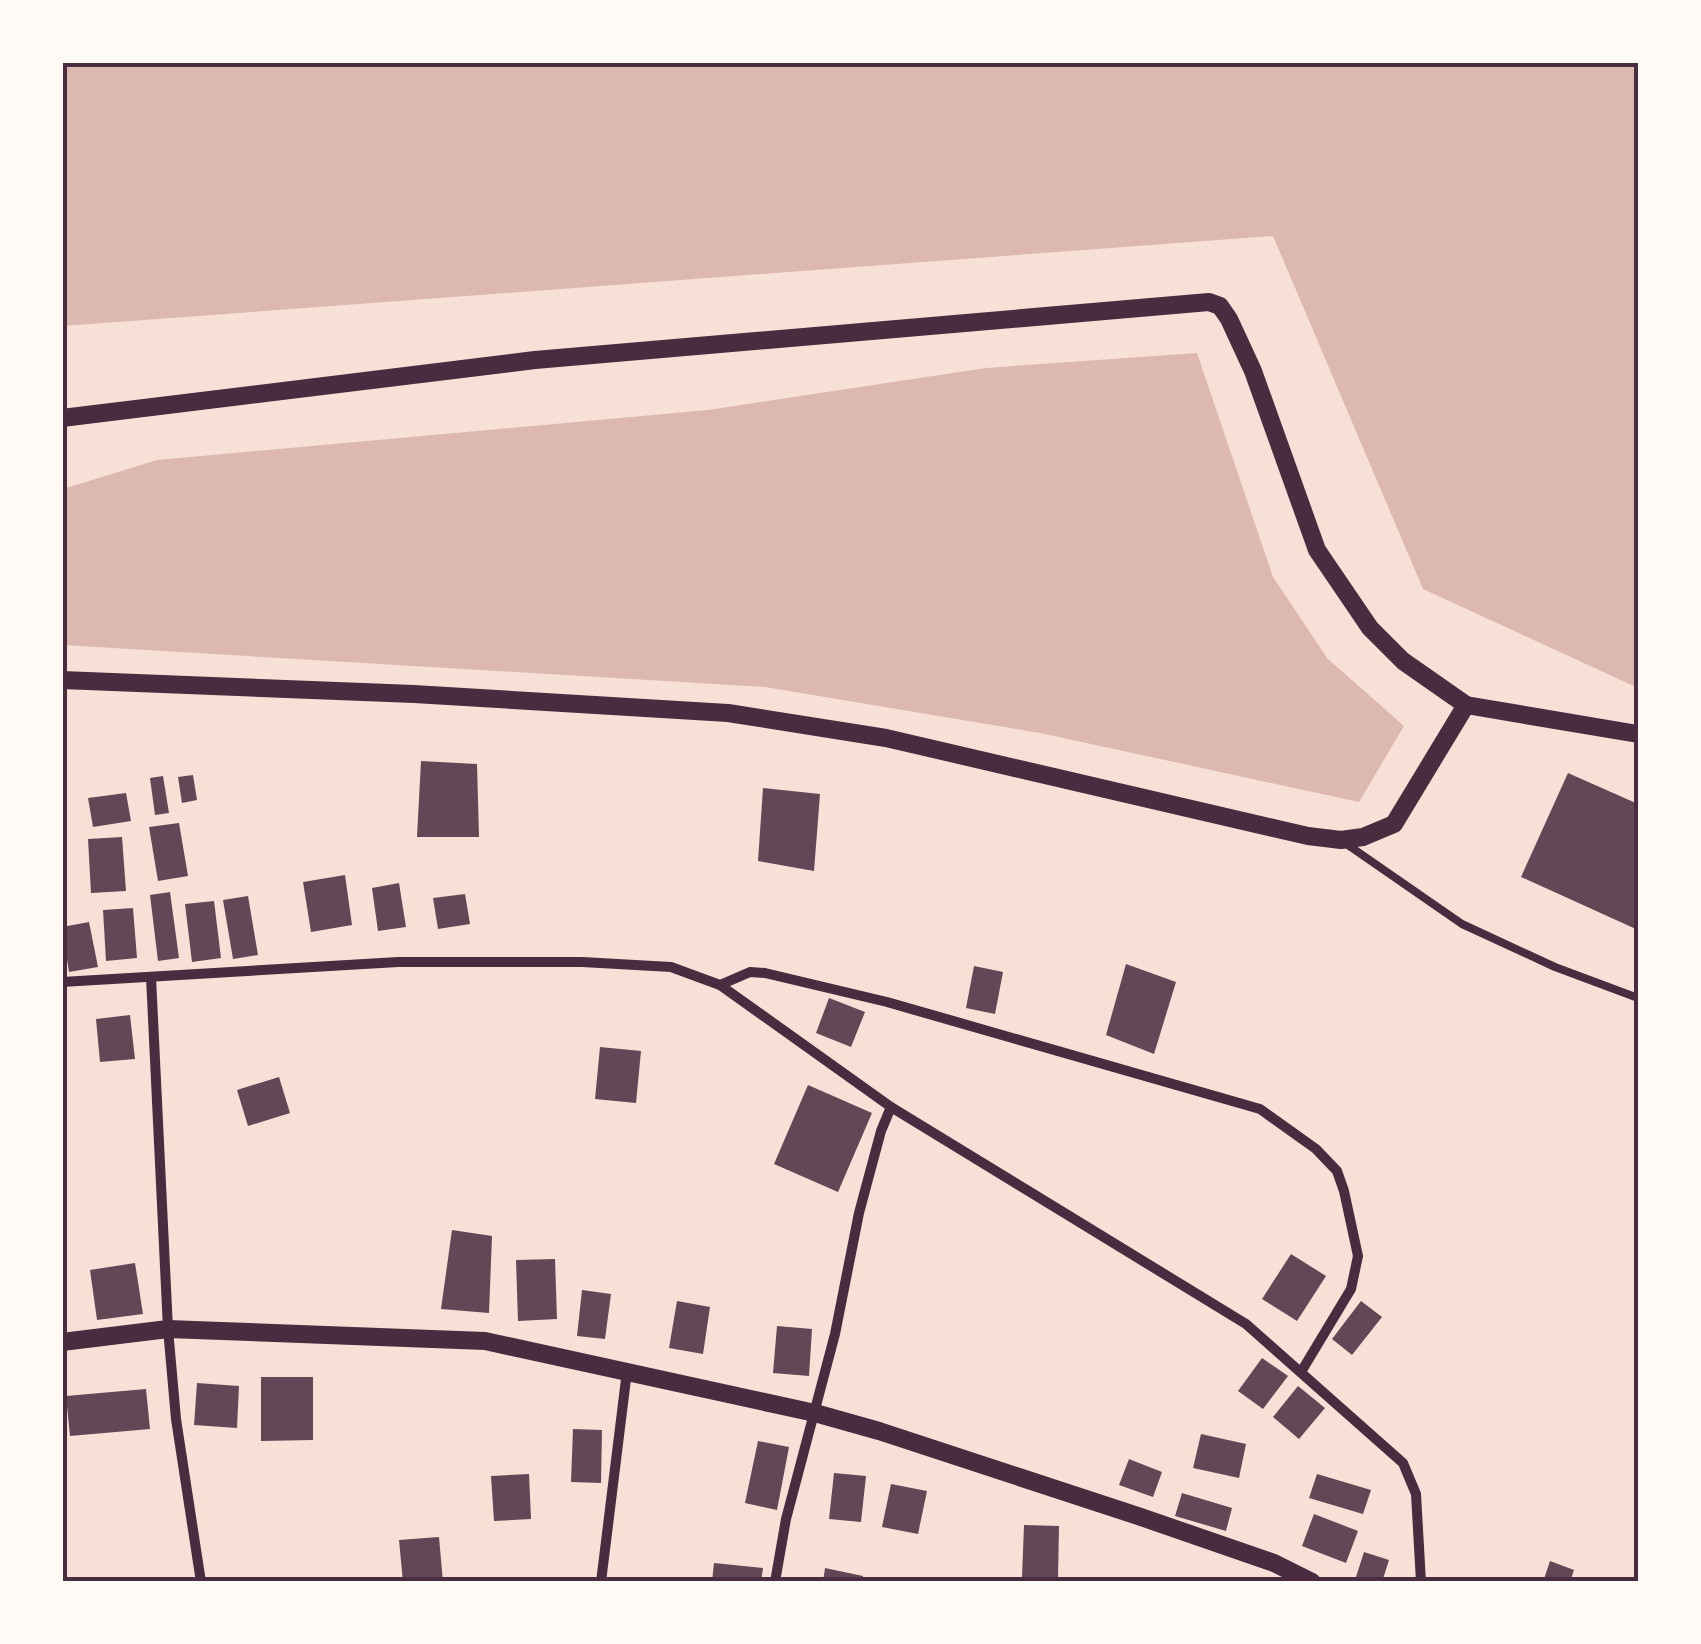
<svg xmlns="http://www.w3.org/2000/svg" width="1701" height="1644" viewBox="0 0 1701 1644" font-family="Barlow,sans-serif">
	<rect width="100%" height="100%" fill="#f7e1d7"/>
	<!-- water -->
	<g fill="#dcb8b0">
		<path d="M63 62 1638 63V688L1423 589 1273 236 63 326Z"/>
		<path d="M1197 353 1273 577 1327 658 1404 726 1359 802 1040 733 765 687 63 645V489L157 460 708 410 986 368Z"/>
	</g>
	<!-- building -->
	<g fill="#644757">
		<path d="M421 761 477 764 479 837H417Z"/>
		<path d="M1568 773 1638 804V930L1521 877Z"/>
		<path d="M193 775 197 800 182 803 178 777Z"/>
		<path d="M163 776 169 813 155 815 150 778Z"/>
		<path d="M763 788 820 794 814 871 758 861Z"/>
		<path d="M126 793 131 821 93 827 88 798Z"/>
		<path d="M179 823 188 876 158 881 149 827Z"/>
		<path d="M122 837 126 891 91 893 88 839Z"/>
		<path d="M345 875 352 925 311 932 303 882Z"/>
		<path d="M399 883 406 927 378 931 372 888Z"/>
		<path d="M170 892 179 958 158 961 150 895Z"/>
		<path d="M465 894 470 924 438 929 433 898Z"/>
		<path d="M248 896 258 955 233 959 223 900Z"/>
		<path d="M214 901 221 958 192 962 185 904Z"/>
		<path d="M133 908 137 958 106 961 103 910Z"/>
		<path d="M89 922 98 967 69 972 62 927Z"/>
		<path d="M1126 964 1176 982 1154 1054 1106 1035Z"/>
		<path d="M974 966 1003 972 995 1014 966 1008Z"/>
		<path d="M829 998 865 1012 851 1047 816 1033Z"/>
		<path d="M130 1015 135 1059 100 1062 96 1019Z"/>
		<path d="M600 1047 641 1051 636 1103 595 1099Z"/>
		<path d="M279 1077 290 1113 248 1126 237 1090Z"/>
		<path d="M808 1085 872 1113 838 1192 774 1164Z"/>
		<path d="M452 1230 492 1236 489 1313 441 1309Z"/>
		<path d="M1291 1254 1326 1276 1297 1321 1262 1299Z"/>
		<path d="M555 1259 557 1319 518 1321 516 1260Z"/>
		<path d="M135 1263 143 1314 97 1320 90 1270Z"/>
		<path d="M582 1290 611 1294 605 1339 577 1336Z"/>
		<path d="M677 1301 710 1307 703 1354 669 1348Z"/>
		<path d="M1361 1301 1382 1317 1352 1355 1332 1339Z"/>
		<path d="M777 1326 812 1329 809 1376 773 1373Z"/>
		<path d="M1262 1358 1288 1376 1263 1409 1238 1391Z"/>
		<path d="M261 1377H313V1440L261 1441Z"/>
		<path d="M197 1383 239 1386 237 1428 194 1425Z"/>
		<path d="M1298 1386 1325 1408 1299 1439 1273 1417Z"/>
		<path d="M146 1389 150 1429 70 1436 66 1396Z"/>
		<path d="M573 1429 602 1430 601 1483 571 1482Z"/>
		<path d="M1201 1434 1246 1444 1239 1478 1193 1468Z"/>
		<path d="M758 1441 789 1447 777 1510 745 1503Z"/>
		<path d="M1129 1459 1162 1472 1153 1497 1119 1485Z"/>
		<path d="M834 1473 866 1476 861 1522 829 1519Z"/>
		<path d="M529 1474 531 1519 494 1521 491 1476Z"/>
		<path d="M1317 1474 1371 1490 1363 1514 1309 1498Z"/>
		<path d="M891 1484 927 1491 918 1534 882 1527Z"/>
		<path d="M1182 1493 1232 1508 1226 1531 1175 1516Z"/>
		<path d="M1314 1514 1358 1531 1346 1563 1302 1546Z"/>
		<path d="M1024 1525 1059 1526 1058 1578 1022 1577Z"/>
		<path d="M439 1537 443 1582H403L399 1540Z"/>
		<path d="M1364 1552 1389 1560 1382 1582 1355 1580Z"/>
		<path d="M1550 1561 1574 1570 1570 1582H1543Z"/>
		<path d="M714 1563 763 1568 761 1582H712Z"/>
		<path d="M825 1568 863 1576 862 1582H823Z"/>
	</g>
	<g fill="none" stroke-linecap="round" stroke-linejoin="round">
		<!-- service -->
		<path stroke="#4a2c40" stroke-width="8" d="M1345 843 1462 924 1555 967 1638 998"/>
		<!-- minor -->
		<g stroke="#4a2c40" stroke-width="10">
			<path d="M151 977 168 1329 176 1419 201 1582"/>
			<path d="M62 982 398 962H582L671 967 720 985 891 1107 1246 1324 1403 1463 1416 1494 1421 1582"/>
			<path d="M720 985 750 972 765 973 887 1002 1260 1109 1316 1149 1337 1171 1344 1191 1358 1256 1351 1289 1301 1372"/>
			<path d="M601 1582 627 1371"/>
			<path d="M775 1582 786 1519 835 1334 859 1213 881 1131 891 1107"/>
		</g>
		<!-- tertiary -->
		<g stroke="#4a2c40" stroke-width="18">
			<path d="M62 418 535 360 1209 302 1220 306 1229 319 1253 371 1317 550 1370 628 1403 661 1466 705 1638 734"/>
			<path d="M62 680 414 694 728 713 886 738 1308 836 1341 840 1363 837 1394 824 1466 705"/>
			<path d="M62 1342 168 1329 485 1341 815 1413 879 1431 1138 1516 1274 1563 1312 1582"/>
		</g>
	</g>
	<!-- border -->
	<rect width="1701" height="1644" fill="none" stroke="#fffaf5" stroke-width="130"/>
	<rect x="65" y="65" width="1571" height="1514" fill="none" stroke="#4a2c40" stroke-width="4"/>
</svg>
